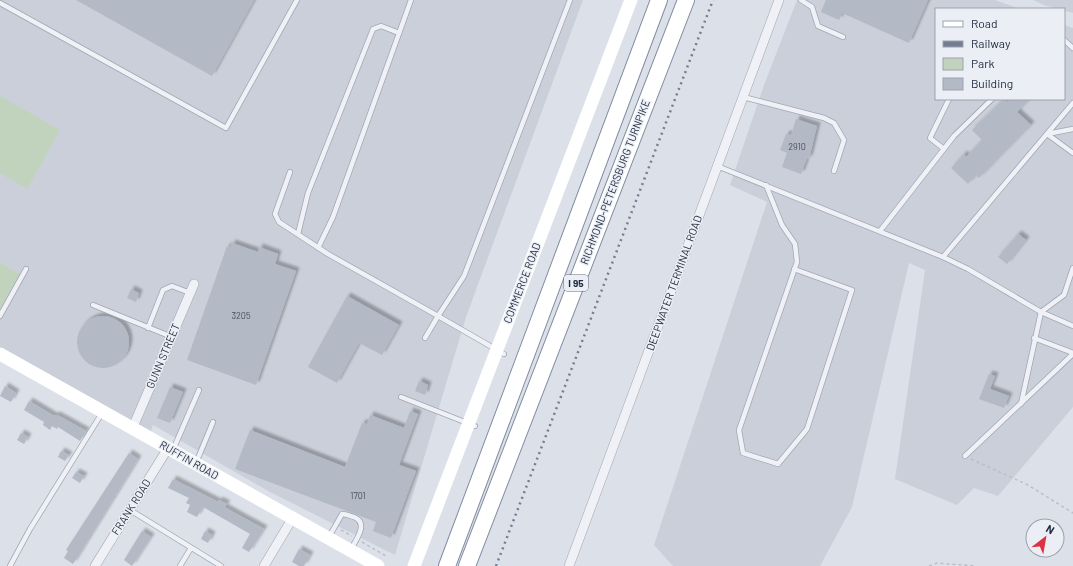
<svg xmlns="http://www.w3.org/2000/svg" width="1073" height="566" viewBox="0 0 1073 566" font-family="Barlow,sans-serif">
	<defs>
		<filter id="shadow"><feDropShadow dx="3.5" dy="-3.5" stdDeviation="1" flood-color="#0004"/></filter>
	</defs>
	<rect width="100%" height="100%" fill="#dce0e8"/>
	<!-- built -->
	<g fill="#cacfda">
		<path d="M0 0H583L466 317 395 555 270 492 153 425 150 434 0 351Z"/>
		<path d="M797 0H995L1020 9H936V99H1064V25L1073 28V407L998 496 974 488 957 505 895 479 925 270 909 263 852 507 820 566H673L654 545 767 202 730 185 764 85Z"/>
		<path d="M1033 0H1073V13L1044 5Z"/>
	</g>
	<!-- green -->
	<g fill="#c1d3bc">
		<path d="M0 96 60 130 27 189 0 173Z"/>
		<path d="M0 263 24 276 0 319Z"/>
	</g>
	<!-- building -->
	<g fill="#b3b9c5" filter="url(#shadow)">
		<path d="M76 0H254L212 76Z"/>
		<path d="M826 0H928L909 43 842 13 839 20 821 12Z"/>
		<path d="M1004 99 1008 102 1010 99H1030L1017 112 1031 125 979 178 976 175 968 184 951 168 964 154 966 157 982 140 972 130Z"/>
		<path d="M796 119 817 126 809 159 807 158 801 174 782 167 787 153 780 150 786 134 791 135Z"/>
		<path d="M1018 234 1026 240 1007 264 998 257Z"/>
		<path d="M232 243 258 252 259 247 278 254 275 264 296 271 256 385 187 360 227 246 230 248Z"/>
		<path d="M131 289 139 293 136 302 127 298Z"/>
		<path d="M347 296 399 325 382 355 359 343 337 383 308 367Z"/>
		<circle cx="103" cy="342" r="26"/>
		<path d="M989 374 995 376 990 389 1009 396 1004 408 979 399Z"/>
		<path d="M419 381 428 385 425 395 415 391Z"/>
		<path d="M5 386 16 393 11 402 0 396Z"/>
		<path d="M170 387 183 392 170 423 157 418Z"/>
		<path d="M29 401 54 416 57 415 86 431 80 441 58 427 57 429 52 426 50 430 43 425 44 422 24 410Z"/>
		<path d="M410 411 418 414 399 465 416 471 391 538 373 531 376 522 235 469 250 430 345 467 362 423 367 424 370 415 404 428Z"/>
		<path d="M21 433 28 437 24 444 17 440Z"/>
		<path d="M61 451 69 455 65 461 58 457Z"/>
		<path d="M129 453 138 459 73 564 64 558 68 551 66 550Z"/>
		<path d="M76 472 84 476 80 483 72 478Z"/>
		<path d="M173 479 218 502 219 500 227 504 224 507 264 529 249 552 242 548 250 534 203 507 197 517 187 512 190 505 186 503 189 498 168 488Z"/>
		<path d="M142 531 151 537 132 566 124 560Z"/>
		<path d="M205 531 212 535 208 543 201 539Z"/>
		<path d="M299 549 310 555 304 566H299L292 562Z"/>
	</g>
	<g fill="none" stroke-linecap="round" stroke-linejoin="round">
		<defs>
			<g id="lane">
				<path d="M801 0 812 7 818 26 843 37"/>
				<path d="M0 3 226 128 297 0"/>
				<path d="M1064 40 1073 48"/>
				<path d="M743 97 824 118 834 123 844 140 834 171"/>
				<path d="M1047 134 1073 153"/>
				<path d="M1047 134 1073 129"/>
				<path d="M944 149 930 138 949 99"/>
				<path d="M717 166 943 257 1073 103"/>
				<path d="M290 172 275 214 279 222 328 254 438 316 464 276 570 0"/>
				<path d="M766 185 782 225 795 244 797 262 739 430 743 453 778 464 807 429 852 290 794 269"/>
				<path d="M880 231 954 136 992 99"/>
				<path d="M298 234 308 193 373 29 381 26 399 33"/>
				<path d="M318 248 333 217 411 0"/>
				<path d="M943 257 968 269 1041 312 1073 326"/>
				<path d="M93 305 172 337"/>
				<path d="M0 316 26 269"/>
				<path d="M148 328 163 290 172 286 190 293"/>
				<path d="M425 338 438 316 504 354"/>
				<path d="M1034 338 1073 353"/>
				<path d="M401 397 475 426"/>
				<path d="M1021 404 1041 312 1064 295 1073 268"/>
				<path d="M173 450 199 390"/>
				<path d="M965 456 1073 354"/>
				<path d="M196 463 213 422"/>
				<path d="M130 510 221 566"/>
				<path d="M329 537 342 514C347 514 350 516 354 517 369 523 356 540 351 549"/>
				<path d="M10 566 30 529 102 413"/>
				<path d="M180 566 191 548"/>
			</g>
			<g id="street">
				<path d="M133 427 194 284"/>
				<path d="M95 566 168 448"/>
				<path d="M264 566 292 519"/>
				<path d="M569 566 779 0"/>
			</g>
			<g id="highway">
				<path d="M447 566 659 0"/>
				<path d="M467 566 686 0"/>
			</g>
		</defs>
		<!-- lane casing -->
		<use href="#lane" stroke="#a1a7b2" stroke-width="6"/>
		<!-- street casing -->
		<use href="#street" stroke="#a1a7b2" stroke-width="10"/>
		<!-- highway casing -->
		<use href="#highway" stroke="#828da0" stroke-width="18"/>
		<!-- path -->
		<g stroke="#babec7" stroke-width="1.5" stroke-dasharray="3 3" stroke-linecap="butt">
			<path d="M971 459 1028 485 1073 513"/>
			<path d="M341 530 352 536"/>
			<path d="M362 542 386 556"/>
			<path d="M929 566 937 563 976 566"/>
		</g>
		<!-- lane -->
		<use href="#lane" stroke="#eff1f6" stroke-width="4.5"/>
		<!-- street -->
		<use href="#street" stroke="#eff1f6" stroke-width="9"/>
		<!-- secondary -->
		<g stroke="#fff" stroke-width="13">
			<path d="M0 354 378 566"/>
			<path d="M414 566 631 0"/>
		</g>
		<!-- highway -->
		<use href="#highway" stroke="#fff" stroke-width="16"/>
		<!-- rail -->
		<path stroke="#747e93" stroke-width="2.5" stroke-dasharray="2 4" stroke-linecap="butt" d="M496 566 713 0"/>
	</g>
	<g text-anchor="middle" stroke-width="3" stroke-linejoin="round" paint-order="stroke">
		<!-- number labels -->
		<g font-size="9" fill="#485061">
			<text x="797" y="150">2910</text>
			<text x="241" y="319">3205</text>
			<text x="358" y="499">1701</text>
		</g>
		<!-- shield labels -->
		<rect fill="#ebeff5" stroke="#606776" stroke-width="1" x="564" y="275" width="24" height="16" rx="3"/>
		<g font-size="10" font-weight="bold" fill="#242d40">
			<text x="576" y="287">I 95</text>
		</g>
		<!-- street labels -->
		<g font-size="11" fill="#242d40" stroke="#ebeff5">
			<text transform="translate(615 182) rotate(-69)" y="4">RICHMOND-PETERSBURG TURNPIKE</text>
			<text transform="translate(522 283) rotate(-69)" y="4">COMMERCE ROAD</text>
			<text transform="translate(674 283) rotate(-70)" y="4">DEEPWATER TERMINAL ROAD</text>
			<text transform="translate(163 356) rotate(-67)" y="4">GUNN STREET</text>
			<text transform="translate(189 460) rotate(30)" y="4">RUFFIN ROAD</text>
			<text transform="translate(131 507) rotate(-58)" y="4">FRANK ROAD</text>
		</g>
	</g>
	<!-- legend -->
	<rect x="935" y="8" width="130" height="92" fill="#ebeff5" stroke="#9ba1ad"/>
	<rect x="943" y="21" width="20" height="6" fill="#ffffff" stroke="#9ba1ad"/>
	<text x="971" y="28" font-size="12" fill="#242d40">Road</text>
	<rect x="943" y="41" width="20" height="6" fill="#747e93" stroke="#9ba1ad"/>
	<text x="971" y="48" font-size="12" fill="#242d40">Railway</text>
	<rect x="943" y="58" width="20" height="12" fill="#c1d3bc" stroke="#9ba1ad"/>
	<text x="971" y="68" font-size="12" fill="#242d40">Park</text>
	<rect x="943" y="78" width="20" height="12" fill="#b3b9c5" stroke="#9ba1ad"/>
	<text x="971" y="88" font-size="12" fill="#242d40">Building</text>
	<!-- north arrow -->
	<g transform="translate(1045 538) rotate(31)"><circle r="19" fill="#ebeff5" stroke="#9ba1ad"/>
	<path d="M0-3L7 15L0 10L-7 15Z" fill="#dc3245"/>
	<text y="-6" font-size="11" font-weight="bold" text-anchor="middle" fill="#242d40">N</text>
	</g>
</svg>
